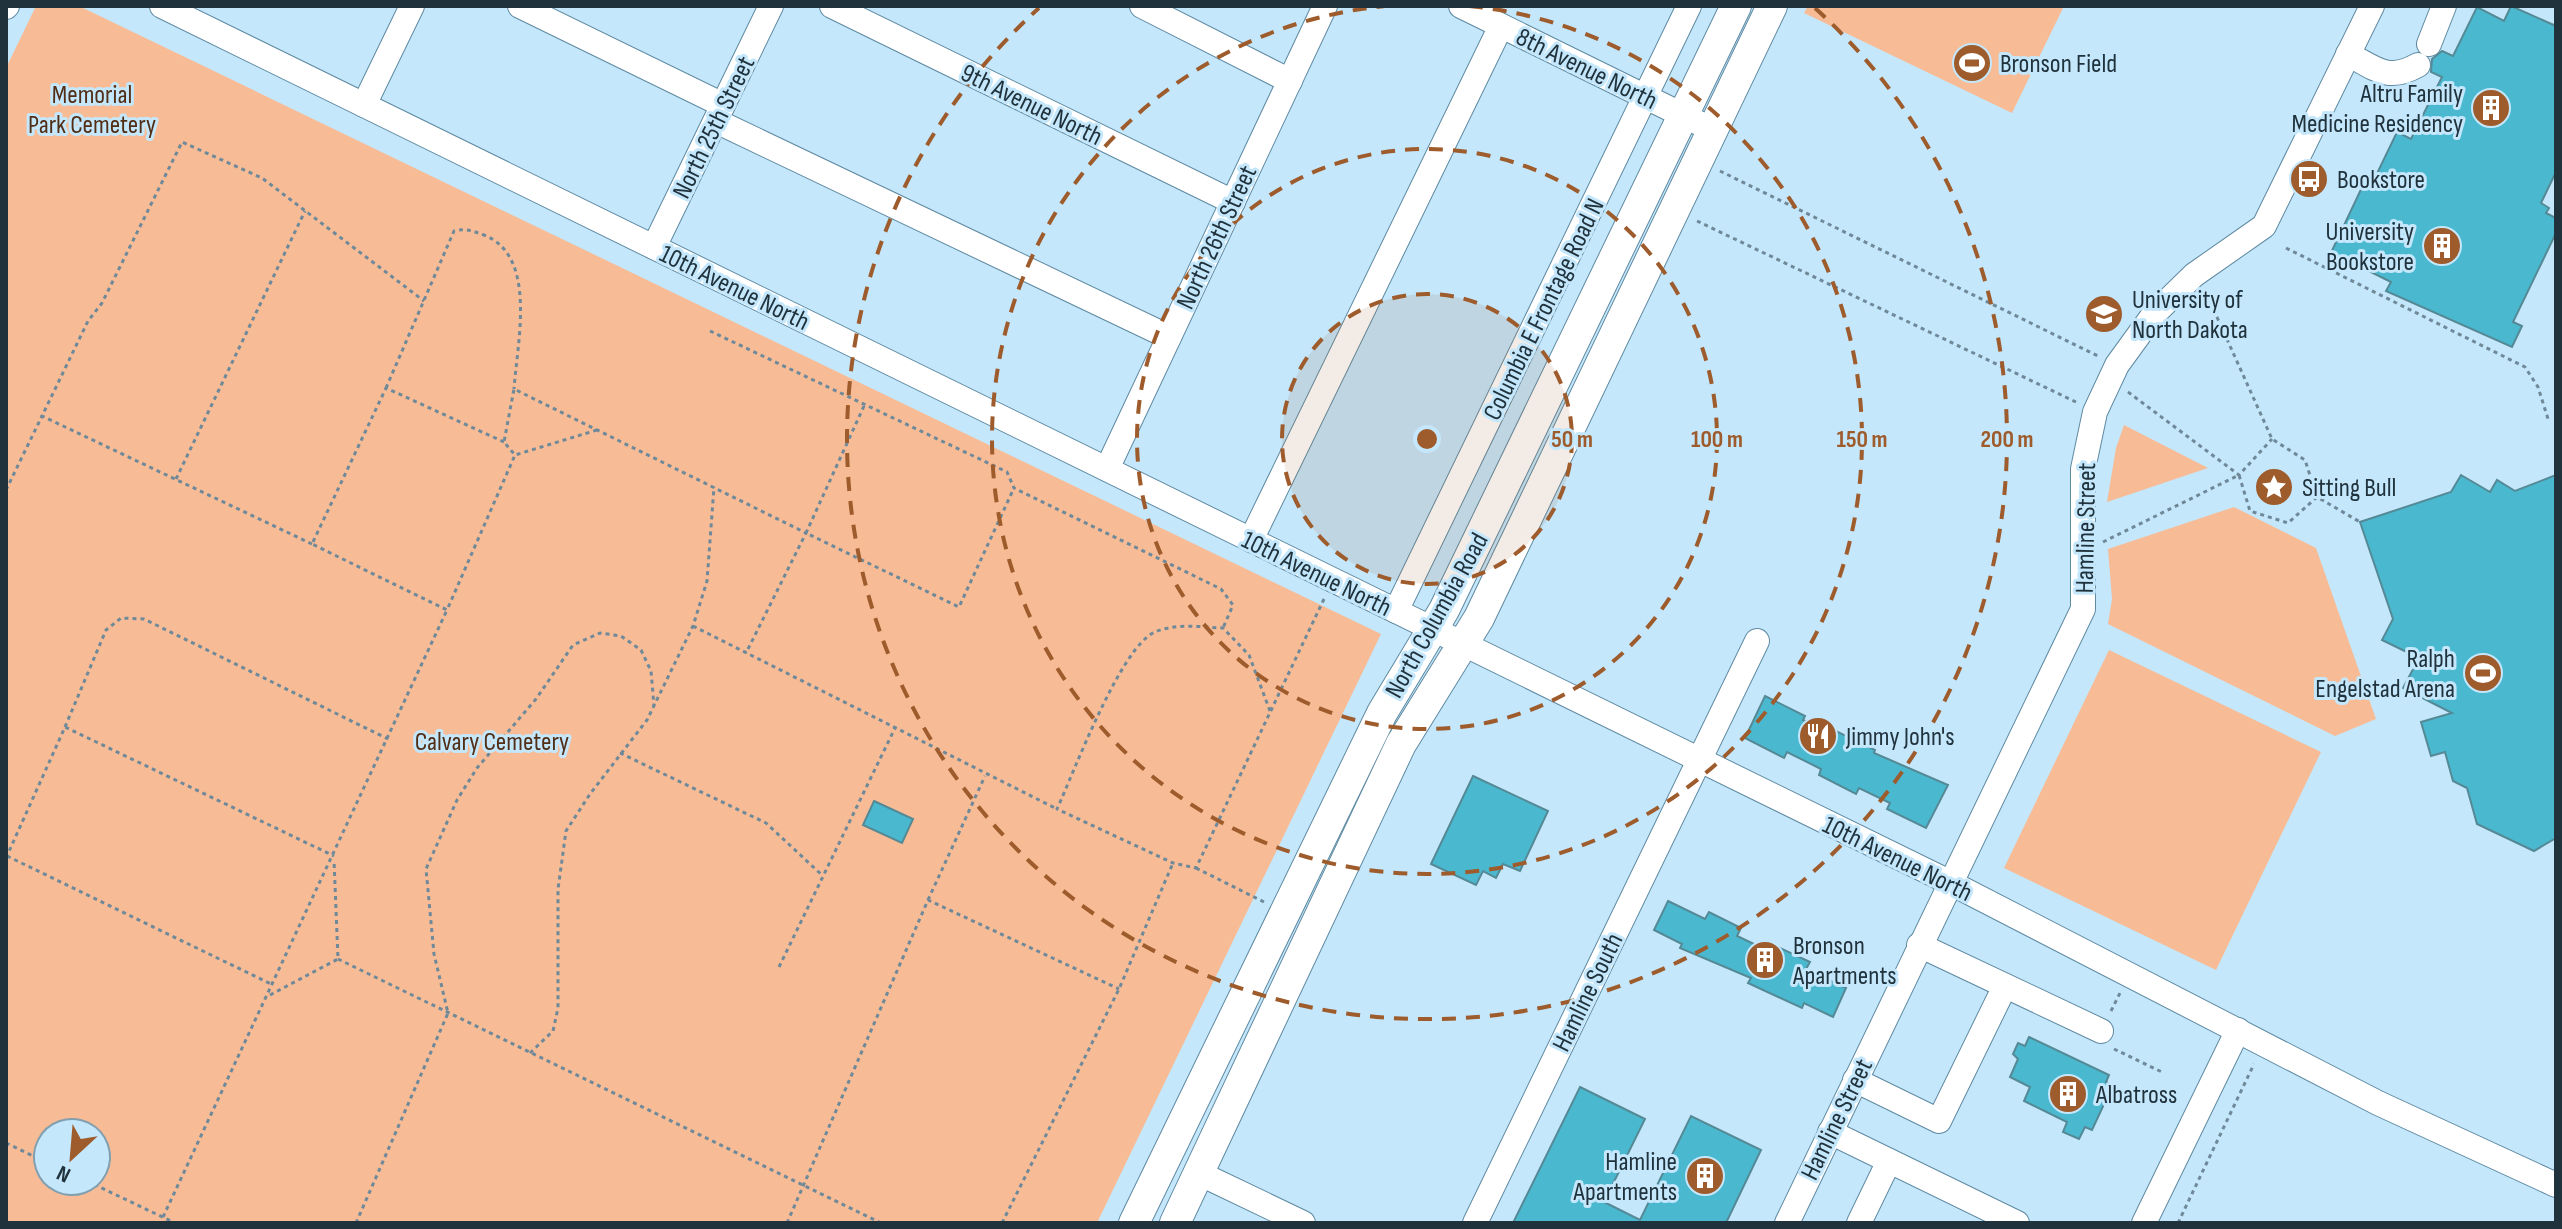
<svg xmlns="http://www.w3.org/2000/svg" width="2562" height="1229" viewBox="0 0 2562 1229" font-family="'Sofia Sans Condensed',sans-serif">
	<rect width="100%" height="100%" fill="#c4e7fc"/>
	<!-- green -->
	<g fill="#f7bc96" fill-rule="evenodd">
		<path d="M36 6H79L1381 634 1097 1223H6V68ZM48 1133H96V1181H48Z"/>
		<path d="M1808 6H2064L2012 113 1804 13Z"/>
		<path d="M2124 425 2208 468 2107 502 2116 448Z"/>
		<path d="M2234 507 2316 548 2376 719 2335 736 2108 624 2112 599 2108 549Z"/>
		<path d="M2109 650 2321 752 2216 970 2004 868Z"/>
	</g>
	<!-- building -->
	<g fill="#4ab9d0" stroke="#548995" stroke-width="2">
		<path d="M2511 6 2556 26V172L2541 203 2549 208 2546 213 2556 218V233L2513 322 2522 326 2512 347 2386 291 2391 282 2353 263 2350 270 2328 259 2364 183 2371 186 2397 132 2411 139 2442 77 2431 72 2432 59 2442 51 2453 56 2477 7 2504 21Z"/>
		<path d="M2461 475 2490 492 2497 480 2515 491 2556 475V838L2534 851 2477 824 2467 788 2453 781 2445 752 2431 756 2421 722 2452 713 2403 688 2419 658 2382 640 2393 619 2360 522 2451 492Z"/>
		<path d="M1765 696 1805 716 1803 720 1834 735 1836 731 1875 750 1874 753 1948 785 1926 828 1887 809 1890 803 1859 788 1856 794 1819 775 1821 769 1787 752 1784 758 1745 738Z"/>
		<path d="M1473 776 1548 811 1520 871 1503 864 1496 878 1483 871 1476 885 1431 864Z"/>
		<path d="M874 801 913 819 902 843 863 825Z"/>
		<path d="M1668 901 1705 919 1709 912 1741 928 1737 936 1775 954 1778 947 1810 962 1806 969 1846 988 1833 1017 1804 1003 1802 1008 1748 983 1751 978 1680 948 1682 944 1654 930Z"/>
		<path d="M2029 1037 2109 1075 2106 1082 2113 1085 2092 1130 2085 1127 2079 1139 2063 1132 2067 1122 2024 1101 2030 1087 2010 1077 2018 1059 2013 1054 2018 1043 2025 1046Z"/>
		<path d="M1580 1087 1645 1119 1604 1202 1640 1220 1691 1116 1761 1150 1726 1223H1513Z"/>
	</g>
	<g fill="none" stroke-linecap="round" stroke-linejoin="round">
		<defs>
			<g id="minor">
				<path d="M162 6 1949 882 2378 1103 2556 1185"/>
				<path d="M520 6 723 105"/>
				<path d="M832 6 1233 202"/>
				<path d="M1142 6 1290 81"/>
				<path d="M1461 6 1713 130"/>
				<path d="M6 7 7 6"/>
				<path d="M2429 44 2444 6"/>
				<path d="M2348 54C2376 69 2388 82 2418 65"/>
				<path d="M364 105 412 6"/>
				<path d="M716 121 1169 337"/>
				<path d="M654 247 771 6"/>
				<path d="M1107 469 1325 6"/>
				<path d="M1251 540 1501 26"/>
				<path d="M1396 611 1689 6"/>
				<path d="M1919 945 2101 1031"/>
				<path d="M1855 1080 1939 1121 2005 986"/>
				<path d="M1830 1132 2017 1223"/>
				<path d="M1209 1178 1303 1223"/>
				<path d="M1475 1223 1757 641"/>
				<path d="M1787 1223 2083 609V469L2095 412 2117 365 2154 314 2194 275 2264 226 2372 6"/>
				<path d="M1859 1223 1889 1161"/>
				<path d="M2144 1223 2238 1030"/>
			</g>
			<g id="major">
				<path d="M1134 1223 1382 713 1444 610 1736 6"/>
				<path d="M1175 1223 1401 744 1479 618 1772 6"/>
			</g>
		</defs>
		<!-- minor casing -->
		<use href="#minor" stroke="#5f8aa1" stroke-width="26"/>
		<!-- major casing -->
		<use href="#major" stroke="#5f8aa1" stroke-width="32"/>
		<!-- path -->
		<g stroke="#6f8999" stroke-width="3" stroke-dasharray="4 4" stroke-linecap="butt">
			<path d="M1720 171 2098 356"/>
			<path d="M1697 221 2076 402"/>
			<path d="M2286 248 2525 367 2538 387 2549 422"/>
			<path d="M2207 295 2272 439 2305 460 2317 497 2360 522"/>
			<path d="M710 331 1007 472 1014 488 1221 589 1233 605 1223 628"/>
			<path d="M386 388 454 231C467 228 472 231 484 235 538 256 517 343 514 389"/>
			<path d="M2128 392 2239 475 2272 439"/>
			<path d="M864 406 806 533 959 607 1014 488"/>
			<path d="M597 430 515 455 504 442 514 389 806 533 746 653"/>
			<path d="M504 442 386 388 312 544 447 610 515 455"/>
			<path d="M176 479 305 211"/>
			<path d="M6 490 42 416"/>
			<path d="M2103 542 2239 475 2250 511 2288 523 2317 497"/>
			<path d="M312 544 42 416 88 321 102 303 182 142 262 178 424 301"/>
			<path d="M693 626 1057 809"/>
			<path d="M1270 711 1249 655 1223 628C1200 627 1176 623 1155 632 1121 646 1074 772 1057 809L1173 863 1196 868 1324 599"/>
			<path d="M65 727 106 630 121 618 144 619 388 739"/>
			<path d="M620 753 766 823 823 876"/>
			<path d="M7 856 273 985"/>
			<path d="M6 858 65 727 334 856"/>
			<path d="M1196 868 1264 902"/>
			<path d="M928 900 985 776"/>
			<path d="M338 959 881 1223"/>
			<path d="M779 967 895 728"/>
			<path d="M270 995 338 959 334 860"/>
			<path d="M2111 1011 2120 993"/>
			<path d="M2114 1049 2164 1073"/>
			<path d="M530 1053 553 1031 558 1008V889L566 831 590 794 647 720 693 626 707 581 714 487"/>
			<path d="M6 1143 48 1163"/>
			<path d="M87 1181 175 1223"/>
			<path d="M163 1217 447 610"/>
			<path d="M356 1223 448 1013 434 954 426 869 457 800 477 768 536 699 573 645 600 633 621 636 641 650 651 671 654 706"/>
			<path d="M787 1223 928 900 1119 989"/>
			<path d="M1002 1223 1119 989 1173 863"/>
			<path d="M2178 1223 2254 1064"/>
		</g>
		<!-- minor -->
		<use href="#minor" stroke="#fff" stroke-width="24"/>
		<!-- major -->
		<use href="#major" stroke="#fff" stroke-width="30"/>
	</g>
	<!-- distance rings -->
	<circle cx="1427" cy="439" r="145" fill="#9e5b2b" fill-opacity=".12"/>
	<g fill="none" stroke="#9e5b2b" stroke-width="4" stroke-dasharray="14 10">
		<circle cx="1427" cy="439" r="145"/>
		<circle cx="1427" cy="439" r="290"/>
		<path d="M1469 6A435 435 0 1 1 1385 6"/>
		<path d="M1815 8A580 580 0 1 1 1039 8"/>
	</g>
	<!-- icons -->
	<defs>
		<symbol id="stadium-disc" viewBox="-11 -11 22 22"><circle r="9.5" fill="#9e5b2b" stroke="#c4e7fc"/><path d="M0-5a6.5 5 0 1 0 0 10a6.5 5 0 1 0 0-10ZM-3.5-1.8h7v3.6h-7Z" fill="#fff"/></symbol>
		<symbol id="building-disc" viewBox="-11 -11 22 22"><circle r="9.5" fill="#9e5b2b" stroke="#c4e7fc"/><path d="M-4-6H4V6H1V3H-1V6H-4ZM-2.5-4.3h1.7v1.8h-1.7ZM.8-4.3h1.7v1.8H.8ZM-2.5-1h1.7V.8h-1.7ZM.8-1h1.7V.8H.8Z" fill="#fff"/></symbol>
		<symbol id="bus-disc" viewBox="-11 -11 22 22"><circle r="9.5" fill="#9e5b2b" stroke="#c4e7fc"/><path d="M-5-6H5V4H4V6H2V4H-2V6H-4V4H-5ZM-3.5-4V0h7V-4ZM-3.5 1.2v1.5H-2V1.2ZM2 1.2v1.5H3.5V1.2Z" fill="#fff"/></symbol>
		<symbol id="university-disc" viewBox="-11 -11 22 22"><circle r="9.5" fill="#9e5b2b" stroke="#c4e7fc"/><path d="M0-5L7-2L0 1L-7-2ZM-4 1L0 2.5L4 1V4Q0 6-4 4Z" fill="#fff"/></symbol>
		<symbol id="sight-disc" viewBox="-11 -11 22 22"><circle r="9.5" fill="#9e5b2b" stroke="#c4e7fc"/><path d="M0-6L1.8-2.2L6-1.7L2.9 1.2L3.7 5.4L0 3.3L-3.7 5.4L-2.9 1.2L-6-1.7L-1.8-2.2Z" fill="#fff"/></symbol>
		<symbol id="restaurant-disc" viewBox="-11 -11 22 22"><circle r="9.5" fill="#9e5b2b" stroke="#c4e7fc"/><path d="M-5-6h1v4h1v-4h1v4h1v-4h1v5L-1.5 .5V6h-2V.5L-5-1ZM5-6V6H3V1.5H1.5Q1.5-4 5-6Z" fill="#fff"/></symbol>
	</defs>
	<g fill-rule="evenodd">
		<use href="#stadium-disc" x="1950" y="41" width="44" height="44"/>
		<use href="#building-disc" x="2469" y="86" width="44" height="44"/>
		<use href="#bus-disc" x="2287" y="157" width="44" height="44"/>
		<use href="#building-disc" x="2420" y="224" width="44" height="44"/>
		<use href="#university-disc" x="2082" y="292" width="44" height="44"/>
		<use href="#sight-disc" x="2252" y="465" width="44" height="44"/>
		<use href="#stadium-disc" x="2461" y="651" width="44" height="44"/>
		<use href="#restaurant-disc" x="1796" y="714" width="44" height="44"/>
		<use href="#building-disc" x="1743" y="938" width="44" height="44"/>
		<use href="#building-disc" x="2046" y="1072" width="44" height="44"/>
		<use href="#building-disc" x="1683" y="1154" width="44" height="44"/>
	</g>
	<g text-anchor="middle" stroke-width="6" stroke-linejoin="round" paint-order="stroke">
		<!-- poi labels -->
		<g font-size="26" fill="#20323c" stroke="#c4e7fc" text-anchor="start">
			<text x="2000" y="72">Bronson Field</text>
			<text x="2463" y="102" text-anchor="end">Altru Family<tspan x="2463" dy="30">Medicine Residency</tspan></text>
			<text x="2337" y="188">Bookstore</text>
			<text x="2414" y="240" text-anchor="end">University<tspan x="2414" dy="30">Bookstore</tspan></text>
			<text x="2132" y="308">University of<tspan x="2132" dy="30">North Dakota</tspan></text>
			<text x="2302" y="496">Sitting Bull</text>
			<text x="2455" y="667" text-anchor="end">Ralph<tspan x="2455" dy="30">Engelstad Arena</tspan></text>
			<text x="1846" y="745">Jimmy John's</text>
			<text x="1793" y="954">Bronson<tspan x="1793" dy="30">Apartments</tspan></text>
			<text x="2096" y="1103">Albatross</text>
			<text x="1677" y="1170" text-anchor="end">Hamline<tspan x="1677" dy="30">Apartments</tspan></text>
		</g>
		<!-- street labels -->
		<g font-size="26" fill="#20323c" stroke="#c4e7fc">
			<text transform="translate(1587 68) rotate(26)" y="9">8th Avenue North</text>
			<text transform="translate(1032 104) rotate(26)" y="9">9th Avenue North</text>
			<text transform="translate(713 127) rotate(-64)" y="9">North 25th Street</text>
			<text transform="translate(1216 237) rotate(-65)" y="9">North 26th Street</text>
			<text transform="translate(735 287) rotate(26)" y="9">10th Avenue North</text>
			<text transform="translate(1543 309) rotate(-64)" y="9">Columbia E Frontage Road N</text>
			<text transform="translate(2085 528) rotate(-89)" y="9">Hamline Street</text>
			<text transform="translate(1317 573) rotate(26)" y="9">10th Avenue North</text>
			<text transform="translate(1436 615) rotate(-61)" y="9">North Columbia Road</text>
			<text transform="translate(1898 858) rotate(26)" y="9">10th Avenue North</text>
			<text transform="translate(1587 992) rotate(-64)" y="9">Hamline South</text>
			<text transform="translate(1836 1119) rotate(-64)" y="9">Hamline Street</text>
		</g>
		<!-- park labels -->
		<g font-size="26" fill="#512e15" stroke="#c4e7fc">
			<text x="92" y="103">Memorial<tspan x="92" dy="30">Park Cemetery</tspan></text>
			<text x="492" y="750">Calvary Cemetery</text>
		</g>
	</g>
	<circle cx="1427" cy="439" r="12" fill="#9e5b2b" stroke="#c4e7fc" stroke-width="4"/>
	<g font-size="24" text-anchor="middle" font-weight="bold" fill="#9e5b2b" stroke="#c4e7fc" stroke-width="6" stroke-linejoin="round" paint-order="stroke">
		<text x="1572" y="447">50 m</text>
		<text x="1717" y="447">100 m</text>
		<text x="1862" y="447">150 m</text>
		<text x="2007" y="447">200 m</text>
	</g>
	<!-- border -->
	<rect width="2562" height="1229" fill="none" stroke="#20323c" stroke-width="16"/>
	<!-- north arrow -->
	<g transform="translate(72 1157) rotate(206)"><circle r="38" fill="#c4e7fc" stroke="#829faf" stroke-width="2"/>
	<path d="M0-6L14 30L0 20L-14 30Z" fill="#9e5b2b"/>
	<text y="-12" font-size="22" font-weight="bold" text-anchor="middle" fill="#20323c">N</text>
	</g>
</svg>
